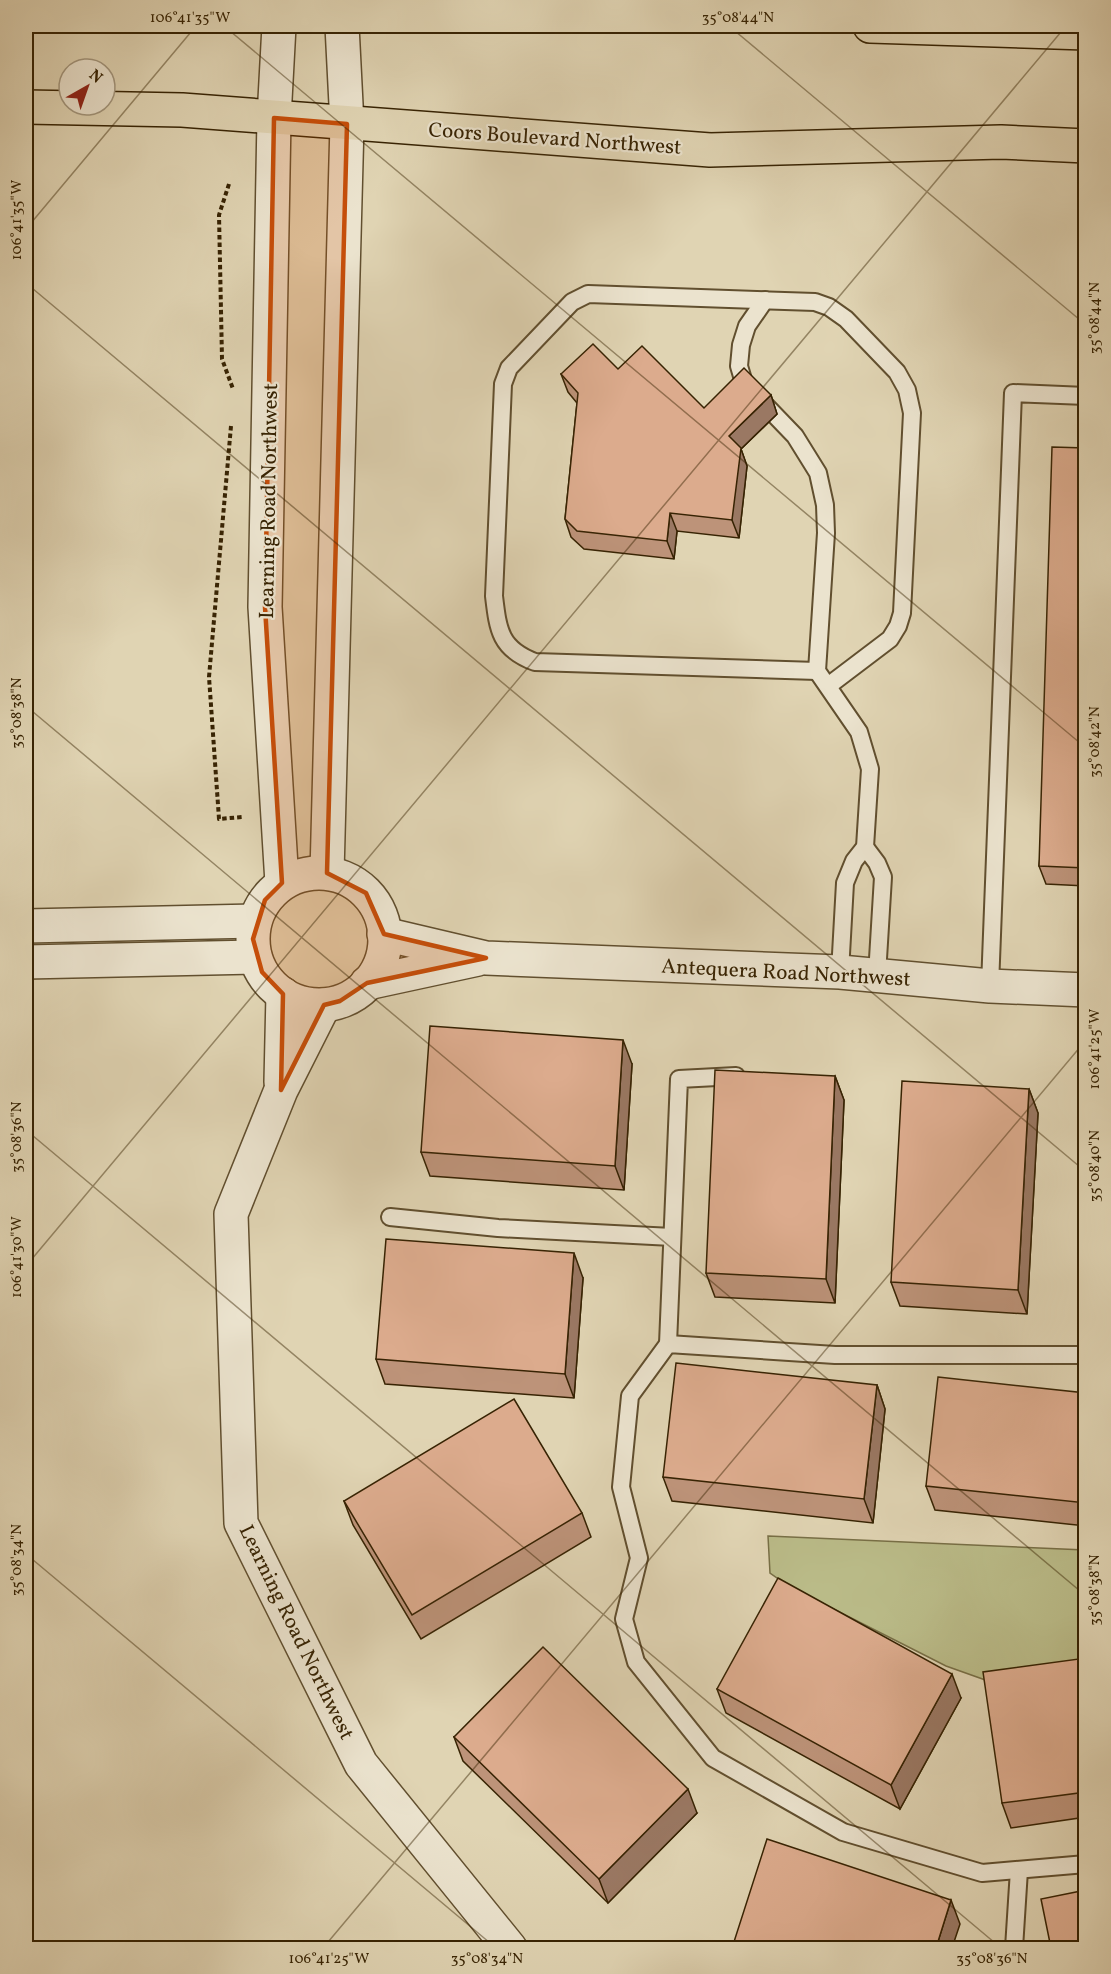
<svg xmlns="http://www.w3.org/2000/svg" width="1111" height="1974" viewBox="0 0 1111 1974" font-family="Vollkorn,serif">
	<rect width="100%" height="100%" fill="#e0d4b3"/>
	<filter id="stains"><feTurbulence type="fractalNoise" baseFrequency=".00333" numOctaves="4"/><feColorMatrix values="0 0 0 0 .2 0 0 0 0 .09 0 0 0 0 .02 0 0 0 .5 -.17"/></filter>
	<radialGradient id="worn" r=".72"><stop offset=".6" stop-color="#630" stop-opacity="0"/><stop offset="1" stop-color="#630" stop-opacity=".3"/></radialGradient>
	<!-- green -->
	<path fill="#babb88" stroke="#786f46" stroke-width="1.5" d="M768 1536 1085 1550V1683L1019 1692 946 1666 790 1587 770 1573Z"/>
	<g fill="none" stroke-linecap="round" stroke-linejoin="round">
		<defs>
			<g id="service">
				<path d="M765 300 747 326 741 345 739 366 744 383 795 436 818 473 825 505 826 533 817 671 859 732 870 769 865 847 854 861 845 883 840 972"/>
				<path d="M817 671 535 662C500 649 498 630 494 596L503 384 509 368 572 302 588 294 815 302 829 307 846 319 897 372 907 390 912 413 902 613 898 626 890 639 828 686"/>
				<path d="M865 847 877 863 883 877 877 975"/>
				<path d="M990 986 1013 393 1086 396"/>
				<path d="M390 1217 498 1228 672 1237"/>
				<path d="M668 1344 679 1079 736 1076"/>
				<path d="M1086 1355H835L668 1344 630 1396 621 1487 639 1558 624 1619 636 1662 713 1758 843 1832 982 1873 1086 1864"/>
				<path d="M1014 1948 1019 1870"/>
			</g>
			<g id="minor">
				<path d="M274 118 265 607 282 883"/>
				<path d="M327 873 347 124"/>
				<circle cx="319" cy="939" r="66"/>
				<path d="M26 926 255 921"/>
				<path d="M384 934 486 958 840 972 990 986 1086 990"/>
				<path d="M26 962 255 957"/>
				<path d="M367 983 478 959"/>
				<path d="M324 1005 281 1090 231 1214 241 1523 361 1764 510 1948"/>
				<path d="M281 1082 283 994"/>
			</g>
			<g id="tertiary">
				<path d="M342 26 347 124"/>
				<path d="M274 118 279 26"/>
			</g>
			<g id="primary">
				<path d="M870 26 1086 33"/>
				<path d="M26 107 182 110 710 150 1001 142 1086 146"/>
			</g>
		</defs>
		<!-- service casing -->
		<use href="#service" stroke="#614f2f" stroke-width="20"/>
		<!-- minor casing -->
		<use href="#minor" stroke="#614f2f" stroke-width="36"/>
		<!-- tertiary casing -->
		<use href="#tertiary" stroke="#614f2f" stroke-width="36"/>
		<!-- primary casing -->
		<use href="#primary" stroke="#372303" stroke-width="36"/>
		<!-- path -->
		<g stroke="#372303" stroke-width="4" stroke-dasharray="4.5 3" stroke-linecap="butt">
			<path d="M229 184 219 215 222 359 233 389"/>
			<path d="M231 426 209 677 219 819 243 817"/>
		</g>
		<!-- service -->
		<use href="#service" stroke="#ebe3ce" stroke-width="16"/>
		<!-- minor -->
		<use href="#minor" stroke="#ebe3ce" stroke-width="33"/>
		<!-- tertiary -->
		<use href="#tertiary" stroke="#ebe3ce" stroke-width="33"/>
		<!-- primary -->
		<use href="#primary" stroke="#e0d4b3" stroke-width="33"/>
	</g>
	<!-- wall -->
	<g fill="#bd9379" stroke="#372303" stroke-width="1.5">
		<path d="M618 369 704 408 771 395 777 414 741 449 747 466 739 538 677 531 674 559 584 549 571 537 565 519 577 403 568 392 561 374Z"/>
		<path d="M1086 448V886L1046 884 1039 866Z"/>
		<path d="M632 1064 624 1190 430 1176 421 1152Z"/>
		<path d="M835 1076 844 1100 835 1303 715 1297 706 1273Z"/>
		<path d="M1029 1089 1038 1113 1027 1314 900 1306 891 1282Z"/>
		<path d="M583 1278 574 1398 385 1384 376 1359Z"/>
		<path d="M877 1385 885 1409 873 1523 672 1501 663 1477Z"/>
		<path d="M1086 1393V1526L935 1510 926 1486Z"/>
		<path d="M344 1501 582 1513 591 1537 421 1639 353 1525Z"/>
		<path d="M1086 1658V1817L1011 1828 1002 1803Z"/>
		<path d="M717 1689 961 1698 900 1809 726 1713Z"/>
		<path d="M454 1737 697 1813 608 1903 463 1761Z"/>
	</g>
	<!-- shaded-wall -->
	<g fill="#9a7863" stroke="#372303" stroke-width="1.5">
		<path d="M771 395 777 414 741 449 747 466 739 538 732 520 729 436Z"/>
		<path d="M670 513 677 531 674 559 667 541Z"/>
		<path d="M623 1040 632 1064 624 1190 615 1166Z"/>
		<path d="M835 1076 844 1100 835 1303 826 1279Z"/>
		<path d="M1029 1089 1038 1113 1027 1314 1018 1290Z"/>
		<path d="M574 1253 583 1278 574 1398 565 1374Z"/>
		<path d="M877 1385 885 1409 873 1523 864 1499Z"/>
		<path d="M952 1674 961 1698 900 1809 891 1785Z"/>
		<path d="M688 1789 697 1813 608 1903 599 1879Z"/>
		<path d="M951 1900 960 1924 952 1948H936Z"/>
	</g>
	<!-- building -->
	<g fill="#dcab8d" stroke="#372303" stroke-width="1.5">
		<rect x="1084" y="292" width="2" height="36"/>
		<path d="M593 344 618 369 642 346 704 408 744 368 771 395 729 436 741 448 732 520 670 513 667 541 577 531 565 519 578 393 561 374Z"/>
		<path d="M1052 447 1086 448V868L1039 866Z"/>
		<path d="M430 1026 623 1040 615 1166 421 1152Z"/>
		<path d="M715 1070 835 1076 826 1279 706 1273Z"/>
		<path d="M902 1081 1029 1089 1018 1290 891 1282Z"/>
		<path d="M386 1239 574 1253 565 1374 376 1359Z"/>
		<path d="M676 1363 877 1385 864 1499 663 1477Z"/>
		<path d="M938 1377 1086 1393V1503L926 1486Z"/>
		<path d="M514 1399 582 1513 412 1615 344 1501Z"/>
		<path d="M778 1578 952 1674 891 1785 717 1689Z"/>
		<path d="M543 1647 688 1789 599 1879 454 1737Z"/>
		<path d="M1086 1658V1792L1002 1803 983 1672Z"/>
		<path d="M767 1839 951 1900 936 1948H732Z"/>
		<path d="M1086 1890V1948H1051L1041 1899Z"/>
	</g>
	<!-- marked area -->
	<path fill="#c54e0a" fill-opacity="0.2" stroke="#c54e0a" stroke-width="4.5" stroke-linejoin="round" d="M274 118 347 124 327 873 366 893 384 934 486 958 367 983 340 1001 324 1005 281 1090 283 994 262 972 253 939 265 900 282 883 265 607Z"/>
	<!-- ticks -->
	<path fill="none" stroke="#372303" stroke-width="1.5" stroke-opacity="0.45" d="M224 26 1086 748M729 26 1086 325M26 229 196 26M26 283 1086 1172M26 706 1086 1596M26 1130 1001 1948M26 1266 1066 26M26 1554 496 1948M323 1948 1086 1040"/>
	<g text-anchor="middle" stroke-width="4.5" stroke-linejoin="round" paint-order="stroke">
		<!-- street labels -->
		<g font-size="21" fill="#372303" stroke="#ebe3ce">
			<text transform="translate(555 138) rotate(4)" y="7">Coors Boulevard Northwest</text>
			<text transform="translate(268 501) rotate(-89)" y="7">Learning Road Northwest</text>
			<text transform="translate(786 972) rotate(3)" y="7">Antequera Road Northwest</text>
			<text transform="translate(297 1632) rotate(64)" y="7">Learning Road Northwest</text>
		</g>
	</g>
	<!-- margin -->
	<rect width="1111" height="1974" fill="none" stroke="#e0d4b3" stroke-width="66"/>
	<!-- north arrow -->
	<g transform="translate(87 87) rotate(40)"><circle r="28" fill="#ebe3ce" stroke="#a3967d" stroke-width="1.5"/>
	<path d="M0-4.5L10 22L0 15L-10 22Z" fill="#8f2418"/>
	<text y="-9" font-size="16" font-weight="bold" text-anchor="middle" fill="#372303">N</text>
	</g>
	<rect x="33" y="33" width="1045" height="1908" fill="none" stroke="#372303" stroke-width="2"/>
	<g font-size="15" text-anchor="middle" fill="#372303">
		<text x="190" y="22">106°41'35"W</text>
		<text x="738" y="22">35°08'44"N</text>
		<text transform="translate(16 220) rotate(-90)" y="5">106°41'35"W</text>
		<text transform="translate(1094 318) rotate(-90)" y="5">35°08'44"N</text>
		<text transform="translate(16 713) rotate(-90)" y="5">35°08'38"N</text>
		<text transform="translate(1094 742) rotate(-90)" y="5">35°08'42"N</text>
		<text transform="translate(1094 1049) rotate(-90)" y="5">106°41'25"W</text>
		<text transform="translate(16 1137) rotate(-90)" y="5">35°08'36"N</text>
		<text transform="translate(1094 1166) rotate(-90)" y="5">35°08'40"N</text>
		<text transform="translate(16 1257) rotate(-90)" y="5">106°41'30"W</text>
		<text transform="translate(16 1560) rotate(-90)" y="5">35°08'34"N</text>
		<text transform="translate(1094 1590) rotate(-90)" y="5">35°08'38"N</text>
		<text x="329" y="1963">106°41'25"W</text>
		<text x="487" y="1963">35°08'34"N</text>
		<text x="992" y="1963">35°08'36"N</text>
	</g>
	<rect width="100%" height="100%" filter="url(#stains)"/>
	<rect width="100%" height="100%" fill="url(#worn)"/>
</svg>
